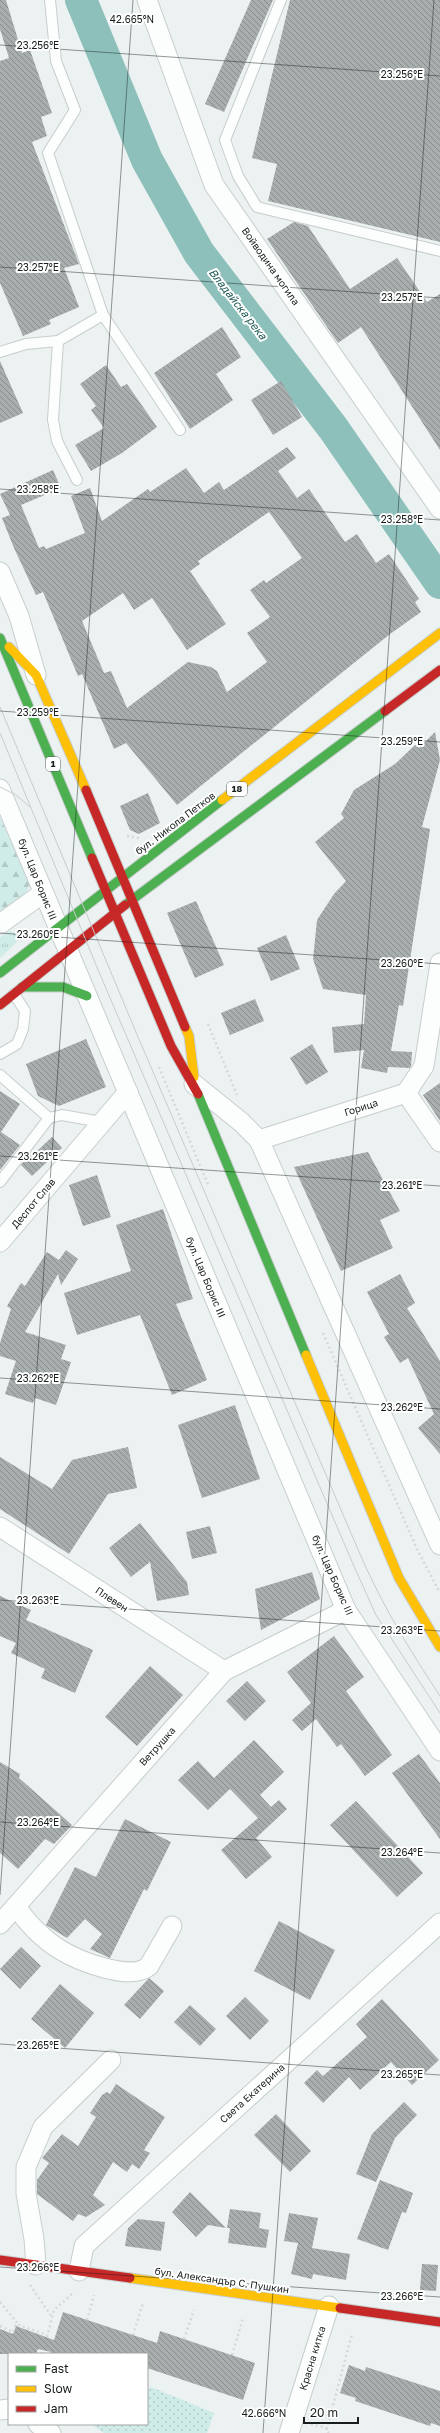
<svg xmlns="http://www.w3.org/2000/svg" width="440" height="2433" viewBox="0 0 440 2433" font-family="'Golos Text',sans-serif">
	<defs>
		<pattern id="grass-tufts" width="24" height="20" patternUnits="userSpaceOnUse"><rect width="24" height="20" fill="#cfece9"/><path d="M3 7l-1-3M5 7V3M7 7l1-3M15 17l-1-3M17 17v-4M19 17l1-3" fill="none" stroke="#b1cac7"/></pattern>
		<pattern id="forest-firs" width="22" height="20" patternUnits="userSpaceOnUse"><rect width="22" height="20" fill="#cfece9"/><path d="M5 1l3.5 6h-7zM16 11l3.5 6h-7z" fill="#b1cac7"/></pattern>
		<pattern id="park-dots" width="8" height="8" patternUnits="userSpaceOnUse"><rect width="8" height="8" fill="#cfece9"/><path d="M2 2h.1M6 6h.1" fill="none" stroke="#b1cac7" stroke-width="1.8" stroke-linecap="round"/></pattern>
		<pattern id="building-back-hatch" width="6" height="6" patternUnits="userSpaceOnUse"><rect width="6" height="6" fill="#a8adad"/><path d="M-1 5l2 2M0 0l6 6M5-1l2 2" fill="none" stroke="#888c8c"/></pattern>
	</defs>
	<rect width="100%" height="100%" fill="#ecf2f2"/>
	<!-- grass -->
	<path fill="url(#grass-tufts)" d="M10 931 17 934V942L0 958V937Z"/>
	<!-- forest -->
	<path fill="url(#forest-firs)" d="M0 817 29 883C28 899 12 906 0 915Z"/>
	<!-- park -->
	<path fill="url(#park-dots)" d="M151 2387 214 2413 207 2433H104L91 2424H147V2392Z"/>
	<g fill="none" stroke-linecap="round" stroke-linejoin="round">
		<!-- river -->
		<path stroke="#8ec0bb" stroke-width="32" d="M81 0 147 160 199 253 333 428 440 583"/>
	</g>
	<!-- building -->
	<g fill="url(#building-back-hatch)" fill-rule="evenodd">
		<path d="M0 0H6L22 53 30 50 52 113 41 117 47 136 32 142 79 264 64 268 79 307 49 320 51 324 23 336 0 283V61L9 58 0 29Z"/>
		<path d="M251 0H273L224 112 205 104Z"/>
		<path d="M290 0H440V242L268 201 277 164 252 158Z"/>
		<path d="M294 222 308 226 350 289 397 258 427 302 440 294V450L361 327 338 343 267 239Z"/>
		<path d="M222 327 241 357 216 374 233 400 190 429 154 373Z"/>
		<path d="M0 361 23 413 0 423Z"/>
		<path d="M106 365 121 387 127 384 157 427 122 453 91 471 75 445 104 428 91 410 96 406 80 384Z"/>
		<path d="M281 381 302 417 273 435 251 400Z"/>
		<path d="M287 447 296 458 278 471 297 498 309 489 345 542 357 534 376 563 389 554 419 599 415 602 421 612 390 634 177 805 126 743 114 749 82 674 78 676 43 592 36 595 14 548 2 518 10 515 0 494 53 470 61 488 21 505 39 548 44 546 46 549 85 533 71 496 90 488 102 521 148 489 150 492 186 468 204 493 219 482 224 490ZM269 512 302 558 266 583 264 580 250 590 270 617 247 633 267 662 227 692 217 671 211 667 188 662 127 708 111 671 104 673 82 621 123 593 134 610 152 598 187 650 226 624 190 571 200 564 198 561Z"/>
		<path d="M435 732 440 760 422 827 430 829 403 1006 399 1005 391 1051 412 1052 411 1066 410 1068 388 1067 387 1073 361 1068 364 1050 334 1053 332 1027 364 1024 366 995 323 989 313 959 317 920 334 894 346 881 315 842 344 818 341 814 354 790 395 764 415 745 419 748Z"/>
		<path d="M148 793 160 823 139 834 130 830 120 806Z"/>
		<path d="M196 901 224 965 195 978 167 913Z"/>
		<path d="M286 935 300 969 271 981 257 948Z"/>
		<path d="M255 999 264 1021 230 1035 221 1013Z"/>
		<path d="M86 1039 106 1087 59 1106 38 1096 26 1064Z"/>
		<path d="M312 1044 328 1072 306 1085 290 1058Z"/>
		<path d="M440 1083V1121L423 1095Z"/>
		<path d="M0 1091 20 1104 1 1132 20 1145 0 1170Z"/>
		<path d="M52 1137 62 1148 32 1176 21 1165 31 1152 34 1154Z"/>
		<path d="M368 1152 400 1211 380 1220 393 1248 341 1271 294 1167Z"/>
		<path d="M97 1175 111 1217 83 1226 69 1185Z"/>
		<path d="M163 1209 193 1299 176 1304 207 1380 172 1395 140 1315 77 1335 64 1293 131 1271 116 1225Z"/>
		<path d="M66 1250 78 1259 61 1285 58 1274 25 1332 66 1345 61 1359 71 1362 56 1405 35 1398 33 1403 5 1394 16 1361 0 1356V1343L11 1309 7 1306 21 1283 25 1286 47 1252 59 1260Z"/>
		<path d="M400 1274 415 1303 407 1308 440 1361V1454L418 1428 434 1414 408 1358 400 1363 384 1337 389 1334 367 1292Z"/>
		<path d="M235 1405 260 1479 202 1498 178 1425Z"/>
		<path d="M128 1447 137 1488 108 1494 69 1554 0 1509V1457L52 1489 72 1460Z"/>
		<path d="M140 1523 187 1582 189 1595 157 1601 150 1562 131 1577 109 1548Z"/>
		<path d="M210 1526 217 1553 192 1559 186 1532Z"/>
		<path d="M312 1572 320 1599 261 1630 255 1589Z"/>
		<path d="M0 1596 31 1610 26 1620 93 1650 75 1693 41 1678 45 1669 11 1653 16 1643 0 1636Z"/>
		<path d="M334 1636 364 1677 346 1691 392 1755 365 1776 341 1744 337 1747 316 1719 302 1731 292 1720 311 1703 287 1672Z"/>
		<path d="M150 1666 183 1695 137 1746 105 1717Z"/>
		<path d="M247 1681 266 1701 245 1721 226 1701Z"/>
		<path d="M254 1740 284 1772 260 1795 271 1807 279 1800 287 1809 256 1838 272 1857 246 1879 221 1850 258 1818 230 1789 208 1810 178 1780 198 1761 214 1778Z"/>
		<path d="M419 1754 440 1783V1839L392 1773Z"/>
		<path d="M0 1762 20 1774 19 1778 72 1825 54 1844 45 1839 18 1869 0 1853Z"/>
		<path d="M356 1801 423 1873 397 1897 330 1825Z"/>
		<path d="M125 1819 171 1842 147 1891 144 1889 110 1958 90 1949 102 1934 85 1919 67 1938 46 1925 75 1867 96 1877Z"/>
		<path d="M279 1921 335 1950 310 2000 254 1971Z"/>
		<path d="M21 1947 41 1966 20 1989 0 1969Z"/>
		<path d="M149 1978 164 1991 140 2019 124 2005Z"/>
		<path d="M60 1984 94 2013 65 2048 31 2019Z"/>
		<path d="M245 1997 269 2021 250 2040 226 2016Z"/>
		<path d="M382 1999 439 2060 412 2085 391 2062 360 2090 349 2077 323 2103 304 2083 317 2070 323 2076 367 2037 356 2024Z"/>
		<path d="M190 2005 216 2029 200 2046 174 2022Z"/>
		<path d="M116 2084 165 2117 144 2150 150 2153 139 2169 132 2164 127 2172 113 2162 93 2195 105 2205 86 2217 78 2214 73 2221 37 2194V2180L49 2163 42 2158 62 2134 78 2146 96 2117 90 2113 102 2095 107 2092 110 2094Z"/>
		<path d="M404 2102 417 2115 395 2138 376 2182 356 2174 372 2134Z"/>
		<path d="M276 2114 311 2151 290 2172 254 2135Z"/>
		<path d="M380 2180 413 2193 406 2213 402 2212 388 2250 357 2239Z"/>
		<path d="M190 2192 226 2228 208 2225 196 2237 172 2212Z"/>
		<path d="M230 2209 261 2213 259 2228 269 2230 266 2248 228 2243 230 2228H227Z"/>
		<path d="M289 2213 318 2218 312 2248 350 2254 346 2280 313 2274 312 2279 291 2274 298 2243 284 2241Z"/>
		<path d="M138 2219 165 2222 161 2251 125 2246 128 2228Z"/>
		<path d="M422 2264 438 2265 436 2291 420 2290Z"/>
		<path d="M63 2312 157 2343 160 2331 255 2363 243 2400 147 2368V2354H50L51 2352 38 2349 36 2354H0V2329L13 2334 16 2326 54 2340Z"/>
		<path d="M349 2365 365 2371 366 2367 440 2391V2426L431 2423 430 2426 355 2401 356 2398 340 2393Z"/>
	</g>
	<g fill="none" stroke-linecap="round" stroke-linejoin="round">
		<defs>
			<g id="lane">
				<path d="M50 0 56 61 75 110 48 153 103 315"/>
				<path d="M281 0 225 140 238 176 257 207 440 251"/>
				<path d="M58 341 53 420 57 441 77 480"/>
				<path d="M0 352 26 344 58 341 103 315 180 430"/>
				<path d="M0 1054 17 1044 23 1029 25 1011 14 994"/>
				<path d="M0 1075 49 1118 0 1182"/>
				<path d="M49 1118 62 1115 101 1122"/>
			</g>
			<g id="street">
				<path d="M147 0 214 185 440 509"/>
				<path d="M0 572 19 616 36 675"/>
				<path d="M0 789 346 1610 440 1751"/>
				<path d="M0 924 43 893"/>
				<path d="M194 1084 241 1122 259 1140 440 1545"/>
				<path d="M406 1093 424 1066 440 963"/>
				<path d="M259 1140 406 1093 440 1142"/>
				<path d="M0 1242 128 1092"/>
				<path d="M0 1527 224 1671"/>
				<path d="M16 1906C26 1922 43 1939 59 1949 78 1961 131 1982 149 1966L172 1926"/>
				<path d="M0 1924 224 1671 346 1610"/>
				<path d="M36 2265 34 2239 26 2193V2167L43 2127 111 2060"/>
				<path d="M79 2271 84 2246 440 1923"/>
				<path d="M0 2410 9 2409"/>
				<path d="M38 2424 51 2433"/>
				<path d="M289 2433 329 2306"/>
			</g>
			<g id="fast">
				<path d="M0 638 92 858"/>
				<path d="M125 905 385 711"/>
				<path d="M0 973 222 800"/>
				<path d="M22 987H63L87 996"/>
				<path d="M198 1094 306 1355"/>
			</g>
			<g id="slow">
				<path d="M9 647 36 675 86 790"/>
				<path d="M222 800 440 633"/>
				<path d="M185 1027 189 1036 194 1077"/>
				<path d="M306 1355 399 1578 440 1647"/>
				<path d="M130 2278 340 2308"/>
			</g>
			<g id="jam">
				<path d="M385 711 440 670"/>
				<path d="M86 790 185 1027"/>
				<path d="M92 858 171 1046 198 1094"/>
				<path d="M0 1005 125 905"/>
				<path d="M0 2260 130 2278"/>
				<path d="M340 2308 440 2322"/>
			</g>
		</defs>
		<!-- lane casing -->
		<use href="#lane" stroke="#c8cdcd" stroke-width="12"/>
		<!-- street casing -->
		<use href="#street" stroke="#c8cdcd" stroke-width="21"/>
		<!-- fast casing -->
		<use href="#fast" stroke="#c8cdcd" stroke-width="11"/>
		<!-- slow casing -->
		<use href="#slow" stroke="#c8cdcd" stroke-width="11"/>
		<!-- jam casing -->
		<use href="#jam" stroke="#c8cdcd" stroke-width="11"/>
		<!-- path -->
		<g stroke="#d6d8d8" stroke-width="2.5" stroke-dasharray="2 3" stroke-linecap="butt">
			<path d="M127 836 139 838"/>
			<path d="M208 1024 237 1095"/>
			<path d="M159 1067 209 1187"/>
			<path d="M323 1333 417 1549 440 1593"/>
			<path d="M30 2285 52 2317"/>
			<path d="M0 2302 19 2325"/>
			<path d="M87 2320 94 2295"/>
			<path d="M0 2326 13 2332 16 2324 47 2335"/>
			<path d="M133 2335 143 2303"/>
			<path d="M47 2337 54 2310 74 2292"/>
			<path d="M184 2339 194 2310"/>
			<path d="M42 2354 43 2350"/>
			<path d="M232 2355 243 2318"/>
			<path d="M311 2424 327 2428 352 2334"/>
			<path d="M327 2428 326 2431 329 2433"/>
		</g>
		<!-- lane -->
		<use href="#lane" stroke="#fcfdfd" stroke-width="10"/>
		<!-- street -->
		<use href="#street" stroke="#fcfdfd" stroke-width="19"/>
		<!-- fast -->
		<use href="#fast" stroke="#4caf50" stroke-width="9"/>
		<!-- slow -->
		<use href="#slow" stroke="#ffc107" stroke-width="9"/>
		<!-- jam -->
		<use href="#jam" stroke="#c62828" stroke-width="9"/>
		<!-- tram -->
		<g stroke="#c9cbcb" stroke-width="1">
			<path d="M0 707 138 1037 363 1561C385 1610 411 1652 440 1696"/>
			<path d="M0 733 99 972 353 1564 376 1615 440 1713"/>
			<path d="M0 787 16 795 30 807"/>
		</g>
	</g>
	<!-- ticks -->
	<path fill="none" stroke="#181d1d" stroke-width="1" stroke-opacity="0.45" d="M0 45 440 76M0 267 440 298M0 489 440 520M0 711 440 742M0 933 440 964M0 1156 440 1186M0 1378 440 1409M0 1600 440 1631M0 1822 440 1853M0 1895 133 0M0 2044 440 2075M0 2267 440 2297M263 2433 434 0"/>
	<g text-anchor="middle" stroke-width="4" stroke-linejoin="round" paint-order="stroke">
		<!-- shield labels -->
		<g fill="#fff" stroke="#5d6161" stroke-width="1">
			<rect x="46" y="757" width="14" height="14" rx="3"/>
			<rect x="227" y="782" width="20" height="14" rx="3"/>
		</g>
		<g font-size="9" font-weight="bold" fill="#181d1d">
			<text x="53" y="767">1</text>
			<text x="237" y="792">18</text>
		</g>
		<!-- street labels -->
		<g font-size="10" fill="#181d1d" stroke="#fff">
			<text transform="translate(271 266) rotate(55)" y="4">Войводина могила</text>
			<text transform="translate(175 823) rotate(-37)" y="4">бул. Никола Петков</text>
			<text transform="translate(38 879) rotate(68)" y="4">бул. Цар Борис III</text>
			<text transform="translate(361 1107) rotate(-18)" y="4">Горица</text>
			<text transform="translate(33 1203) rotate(-50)" y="4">Деспот Слав</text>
			<text transform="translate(206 1277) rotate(67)" y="4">бул. Цар Борис III</text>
			<text transform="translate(333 1575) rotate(66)" y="4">бул. Цар Борис III</text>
			<text transform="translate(112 1599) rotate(33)" y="4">Плевен</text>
			<text transform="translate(157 1746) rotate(-48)" y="4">Ветрушка</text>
			<text transform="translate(252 2093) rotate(-42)" y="4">Света Екатерина</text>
			<text transform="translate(222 2280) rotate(8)" y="4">бул. Александър С. Пушкин</text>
			<text transform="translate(312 2358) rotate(-73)" y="4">Красна китка</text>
		</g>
		<!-- water labels -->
		<g font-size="11" font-style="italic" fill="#1e5854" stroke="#fff">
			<text transform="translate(238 304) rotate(52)" y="4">Владайска река</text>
		</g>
	</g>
	<g font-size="10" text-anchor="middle" fill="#181d1d" stroke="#fff" stroke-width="4" stroke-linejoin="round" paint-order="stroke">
		<text x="132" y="23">42.665°N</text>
		<text x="38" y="49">23.256°E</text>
		<text x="402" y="78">23.256°E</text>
		<text x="38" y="271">23.257°E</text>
		<text x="402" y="301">23.257°E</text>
		<text x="38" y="493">23.258°E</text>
		<text x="402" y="523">23.258°E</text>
		<text x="38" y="716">23.259°E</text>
		<text x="402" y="745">23.259°E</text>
		<text x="38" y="938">23.260°E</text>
		<text x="402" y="967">23.260°E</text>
		<text x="38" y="1160">23.261°E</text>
		<text x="402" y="1189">23.261°E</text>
		<text x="38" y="1382">23.262°E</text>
		<text x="402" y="1411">23.262°E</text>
		<text x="38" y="1604">23.263°E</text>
		<text x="402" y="1634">23.263°E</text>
		<text x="38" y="1826">23.264°E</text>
		<text x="402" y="1856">23.264°E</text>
		<text x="38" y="2049">23.265°E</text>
		<text x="402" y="2078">23.265°E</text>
		<text x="38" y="2271">23.266°E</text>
		<text x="402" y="2300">23.266°E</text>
		<text x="264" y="2417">42.666°N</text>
	</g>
	<!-- legend -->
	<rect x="8" y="2353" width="140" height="72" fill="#ffffff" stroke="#a3a5a5"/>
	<rect x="16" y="2366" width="20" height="6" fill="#4caf50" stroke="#a3a5a5"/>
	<text x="44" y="2373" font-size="12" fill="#181d1d">Fast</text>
	<rect x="16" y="2386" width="20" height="6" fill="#ffc107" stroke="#a3a5a5"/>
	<text x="44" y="2393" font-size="12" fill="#181d1d">Slow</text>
	<rect x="16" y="2406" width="20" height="6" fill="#c62828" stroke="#a3a5a5"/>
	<text x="44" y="2413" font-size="12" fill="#181d1d">Jam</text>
	<!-- scale -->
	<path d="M304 2417v6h54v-6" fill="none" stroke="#181d1d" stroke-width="2"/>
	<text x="310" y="2417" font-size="12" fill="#181d1d" stroke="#ffffff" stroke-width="3" paint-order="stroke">20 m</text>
</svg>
